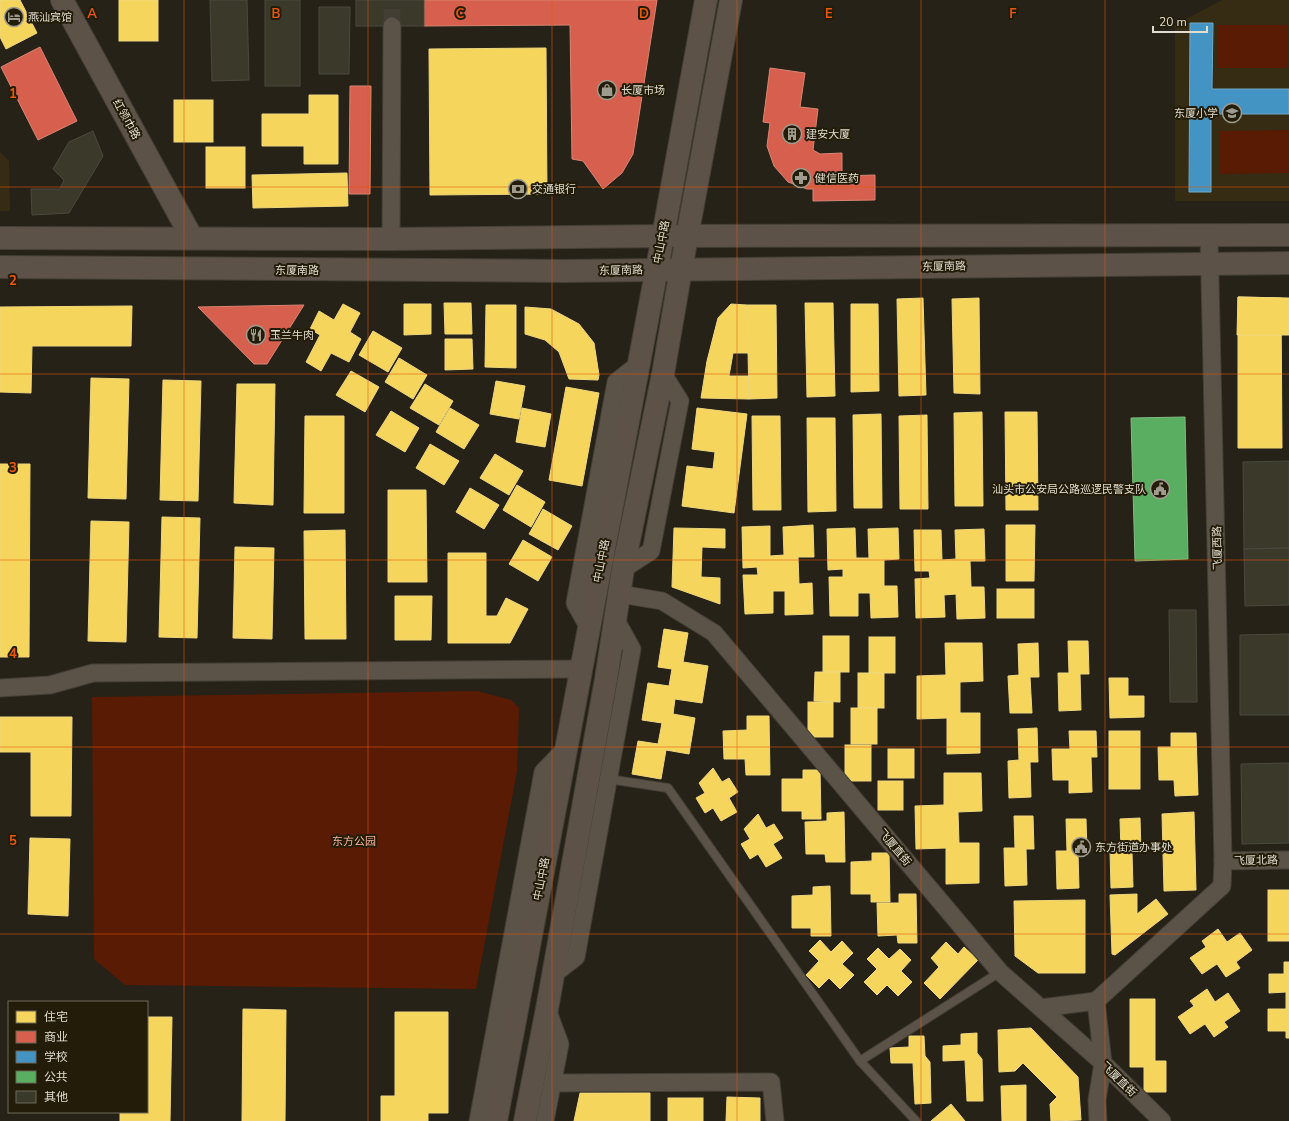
<svg xmlns="http://www.w3.org/2000/svg" width="1289" height="1121" viewBox="0 0 1289 1121" font-family="'Nunito Sans','Noto Sans SC',sans-serif">
	<rect width="100%" height="100%" fill="#272217"/>
	<!-- built -->
	<g fill="#352c13">
		<path d="M1222 0H1289V201H1175V25Z"/>
		<path d="M0 152 9 161 10 211H0Z"/>
	</g>
	<!-- green -->
	<g fill="#591b03">
		<rect x="1217" y="25" width="70" height="43"/>
		<path d="M1289 130V173L1219 174V131Z"/>
		<path d="M477 691 511 700 519 708 517 771 476 989 125 985 94 959 92 697Z"/>
	</g>
	<!-- homes -->
	<g fill="#f6d55c" stroke="#efd77e">
		<path d="M0 0H20L37 33 6 49 0 37Z"/>
		<rect x="119" y="0" width="39" height="41"/>
		<path d="M546 48 547 194 430 195 429 49Z"/>
		<path d="M309 95H338V164H304V146H262V114H309Z"/>
		<rect x="174" y="100" width="39" height="42"/>
		<rect x="206" y="147" width="39" height="41"/>
		<path d="M347 173 348 206 253 208 252 175Z"/>
		<path d="M1238 297 1281 298 1282 448H1238Z"/>
		<path d="M1238 297 1289 298V335H1237Z"/>
		<path d="M923 298 926 395 899 396 897 299Z"/>
		<path d="M979 298 980 394 954 393 952 299Z"/>
		<path d="M444 303H471L472 334H445Z"/>
		<path d="M805 303H833L835 396 807 397Z"/>
		<path d="M343 304 360 313 350 332 361 339 349 362 331 353 321 371 306 362 320 335 310 329 319 311 334 320Z"/>
		<path d="M404 304H431V334L404 335Z"/>
		<path d="M731 304 747 305 748 353H733L729 376H748L749 399 701 398 707 361 718 318Z"/>
		<path d="M851 304H878L879 391 851 392Z"/>
		<path d="M486 305H516V368L485 367Z"/>
		<path d="M747 305H776L777 398 749 399Z"/>
		<path d="M132 306 131 346H32L31 393 0 392V307Z"/>
		<path d="M525 307 551 309 579 324 594 343 599 375 598 380 569 379 559 352 545 340 525 334Z"/>
		<path d="M373 331 402 348 388 372 359 355Z"/>
		<path d="M445 339H472L473 369 445 370Z"/>
		<path d="M399 358 427 375 413 399 385 382Z"/>
		<path d="M351 371 379 387 365 412 336 395Z"/>
		<path d="M91 378 129 379 126 499 88 498Z"/>
		<path d="M163 380 201 381 198 501 160 500Z"/>
		<path d="M496 381 525 386 519 419 490 414Z"/>
		<path d="M237 384H275L273 505 234 503Z"/>
		<path d="M425 384 453 401 439 425 410 408Z"/>
		<path d="M566 387 599 393 582 486 549 480Z"/>
		<path d="M450 408 479 425 464 449 436 432Z"/>
		<path d="M522 408 551 414 545 447 516 442Z"/>
		<path d="M697 408 747 414 734 513 682 506 687 466 713 469 715 452 692 449Z"/>
		<path d="M391 411 419 428 405 452 376 435Z"/>
		<path d="M982 412 983 506H955L954 413Z"/>
		<path d="M1005 412H1037L1038 510H1006Z"/>
		<path d="M881 414 882 508H854L853 415Z"/>
		<path d="M927 415 928 509H900L899 416Z"/>
		<path d="M305 416H344V513H304Z"/>
		<path d="M752 416H780L781 510H753Z"/>
		<path d="M807 418H835L836 511 808 512Z"/>
		<path d="M430 444 459 461 444 485 416 468Z"/>
		<path d="M495 454 523 471 509 495 480 478Z"/>
		<path d="M0 464H30L29 657H0Z"/>
		<path d="M517 485 545 502 531 527 503 510Z"/>
		<path d="M470 488 499 505 484 529 456 512Z"/>
		<path d="M388 490H426L427 582H388Z"/>
		<path d="M543 509 572 526 558 550 529 534Z"/>
		<path d="M162 517 200 518 197 638 159 637Z"/>
		<path d="M91 521 129 522 126 642 88 641Z"/>
		<path d="M813 525 814 557H798L799 584 812 583 813 614 785 615V591H773V613L745 614 743 575H758L757 567 743 568 742 527 770 526V556L784 555 783 527Z"/>
		<path d="M1006 525H1035L1034 581H1006Z"/>
		<path d="M674 528 725 529V548L702 547 701 577 720 578V604L672 587Z"/>
		<path d="M855 528 856 558H869L868 529 898 528 899 559 884 560V586H897L898 617 871 618 870 593H858V616H830L829 577H843V569L828 570 827 529Z"/>
		<path d="M984 529 985 561H970L971 587H984L985 618 957 619 956 594 944 595 945 617 916 618 915 579 930 578 929 571H915L914 530H941L942 560 956 559 955 530Z"/>
		<path d="M345 530 346 639H305L304 531Z"/>
		<path d="M523 540 552 557 538 581 509 564Z"/>
		<path d="M235 547 274 548 272 639 233 638Z"/>
		<path d="M448 553H486V616H497L506 598 528 609 510 643H448Z"/>
		<rect x="997" y="589" width="37" height="29"/>
		<path d="M395 596H432L431 640H395Z"/>
		<path d="M664 629 688 633 683 662 708 666 702 703 675 699 673 714 695 718 689 754 666 750 661 779 632 774 638 741 658 744 662 723 642 720 648 683 669 686 672 669 658 667Z"/>
		<rect x="823" y="636" width="26" height="36"/>
		<rect x="869" y="637" width="26" height="36"/>
		<path d="M1068 641H1088L1089 674H1080L1081 710 1059 711 1058 673H1069Z"/>
		<path d="M945 643H982L983 681 960 682V713H980V753L947 754V718L917 719V676L946 675Z"/>
		<path d="M1038 643 1039 677H1030L1032 713H1010L1008 676 1019 675 1018 644Z"/>
		<path d="M815 672H840V702L814 701Z"/>
		<rect x="858" y="673" width="26" height="35"/>
		<path d="M1109 678H1128V696H1144V717L1110 718Z"/>
		<rect x="808" y="702" width="25" height="35"/>
		<rect x="851" y="708" width="26" height="36"/>
		<path d="M747 716H769L770 775H746L745 759H724L723 731 747 730Z"/>
		<path d="M0 717H72L71 816H31V752H0Z"/>
		<path d="M1037 728 1038 762H1030L1031 797 1009 798 1008 761 1019 760 1018 729Z"/>
		<path d="M1069 731H1096L1097 757H1091L1092 792 1069 793V780H1053L1052 749H1070Z"/>
		<rect x="1109" y="731" width="31" height="58"/>
		<path d="M1171 733H1196L1198 795 1175 796 1174 780H1159L1158 747H1171Z"/>
		<rect x="845" y="745" width="26" height="36"/>
		<rect x="888" y="749" width="26" height="29"/>
		<path d="M713 768 722 782 729 778 738 792 729 798 737 812 721 821 713 808 705 813 696 798 705 793 699 783Z"/>
		<path d="M803 770H820L821 819H802V811H782V779H803Z"/>
		<path d="M944 773H981L982 811 958 812 959 843H979V883L946 884V848L916 849 915 806 944 805Z"/>
		<rect x="878" y="781" width="25" height="29"/>
		<path d="M844 812 845 862H826L825 854H806L805 822 827 821V813Z"/>
		<path d="M1194 812 1196 890 1164 891 1162 814Z"/>
		<path d="M758 814 766 828 774 824 783 838 773 844 782 858 766 867 758 854 750 859 741 844 750 839 744 829Z"/>
		<path d="M1014 816H1033L1034 849H1026L1027 885 1005 886 1004 848H1015Z"/>
		<path d="M1140 818 1141 851 1132 852 1133 887 1111 888 1110 851 1121 850 1120 819Z"/>
		<path d="M1066 819H1086L1087 852 1078 853 1079 888 1057 889 1056 851H1067Z"/>
		<path d="M30 838 70 839 68 916 28 914Z"/>
		<path d="M872 853H889L890 902H871V894H851V862L872 861Z"/>
		<path d="M830 886 831 936H811V928H792V896L813 895V887Z"/>
		<rect x="1268" y="890" width="21" height="51"/>
		<path d="M899 894H916L917 943H898L897 935 878 936 877 903H899Z"/>
		<path d="M1137 894V914L1156 899 1168 914 1115 955 1112 954 1110 895Z"/>
		<path d="M1085 900V973H1038L1015 956 1014 901Z"/>
		<path d="M1218 929 1227 942 1240 933 1252 950 1236 962 1240 968 1226 977 1217 964 1202 974 1190 958 1206 947 1202 941Z"/>
		<path d="M820 940 831 952 842 941 853 953 842 964 854 975 840 989 829 978 819 988 806 975 819 961 809 951Z"/>
		<path d="M946 942 958 954 964 947 978 960 940 999 924 983 939 967 931 958Z"/>
		<path d="M878 948 889 959 900 949 911 960 901 971 912 982 898 996 887 985 877 995 864 982 877 969 867 959Z"/>
		<path d="M1284 962H1289V1038H1286V1031H1268V1009H1286V992L1269 993V974H1284Z"/>
		<path d="M1207 989 1215 1002 1228 993 1240 1011 1224 1022 1228 1027 1214 1037 1205 1024 1190 1034 1178 1017 1194 1006 1190 1001Z"/>
		<path d="M1130 999H1155V1061H1166V1092H1144V1067H1130Z"/>
		<path d="M243 1009 286 1010 285 1121H242Z"/>
		<path d="M395 1012H448V1113H428V1121H381V1096H395Z"/>
		<path d="M147 1017H172L170 1121H120V1112H147Z"/>
		<path d="M1031 1028 1078 1077 1081 1120 1051 1121 1050 1104 1057 1097 1023 1063 1015 1071 999 1072 998 1030Z"/>
		<path d="M977 1033V1053L982 1059 983 1101H967L965 1060 943 1061V1046L961 1045V1034Z"/>
		<path d="M909 1036H924L925 1056 930 1062 931 1103 915 1104 913 1063H891L890 1048 909 1047Z"/>
		<path d="M1026 1085V1121H1002L1001 1086Z"/>
		<path d="M580 1093H650V1121H574Z"/>
		<path d="M727 1097 760 1098V1121H726Z"/>
		<rect x="668" y="1098" width="35" height="23"/>
		<path d="M951 1104 965 1121H931Z"/>
	</g>
	<!-- shops -->
	<g fill="#d6604d" stroke="#d98574">
		<path d="M424 0H657L633 154 622 173 603 189 583 161 572 159 570 25 424 26Z"/>
		<path d="M40 47 77 121 38 140 1 67Z"/>
		<path d="M770 68 805 73 800 107 818 109 813 150 820 154 842 153V176L875 175V200L813 201V189H807L788 182 774 166 767 146 770 123 763 122Z"/>
		<path d="M350 86H371L370 194H349Z"/>
		<path d="M304 305 267 364H254L198 307Z"/>
	</g>
	<!-- schools -->
	<path fill="#4393c3" stroke="#72a9c7" d="M1190 23H1213L1212 89H1289V114H1211V192H1189Z"/>
	<!-- public -->
	<path fill="#5aae61" stroke="#82bc82" d="M1185 417 1188 559 1135 561 1131 418Z"/>
	<!-- building -->
	<g fill="#3a392a" stroke="#4b493f">
		<path d="M210 0H247L249 80 212 81Z"/>
		<rect x="265" y="0" width="35" height="86"/>
		<rect x="356" y="0" width="68" height="26"/>
		<path d="M319 7H350L349 74H319Z"/>
		<path d="M93 131 103 156 69 213 32 215 31 189H60L64 180 53 169 69 142Z"/>
		<path d="M1289 461V548L1244 549 1243 462Z"/>
		<path d="M1289 548V605L1245 606 1244 549Z"/>
		<path d="M1169 610H1196L1197 702H1170Z"/>
		<path d="M1289 634V715H1240V635Z"/>
		<path d="M1289 763V843L1242 844 1241 764Z"/>
	</g>
	<g fill="none" stroke-linecap="round" stroke-linejoin="round">
		<!-- street-tunnel -->
		<path stroke="#433e33" stroke-width="17" stroke-dasharray="17 8" stroke-linecap="butt" d="M392 26V0"/>
		<defs>
			<g id="lane">
				<path d="M608 779 668 788 860 1061 916 1121"/>
				<path d="M860 1061 1000 972"/>
			</g>
			<g id="street">
				<path d="M391 239 392 26"/>
				<path d="M623 569 651 551 680 401 663 374"/>
				<path d="M620 594 662 601 714 633 1000 972 1103 1063 1162 1121"/>
				<path d="M589 628 575 603 616 382 639 364"/>
				<path d="M0 688 50 685 93 673 581 669"/>
				<path d="M1223 861 1289 860"/>
				<path d="M554 974 576 957 632 649 616 620"/>
				<path d="M1041 1008 1096 1001"/>
				<path d="M552 1083 771 1082 775 1121"/>
				<path d="M478 1121 543 772 566 748"/>
				<path d="M545 1121 560 1044 547 1009"/>
				<path d="M1098 1121 1097 1100 1103 1063 1096 1001 1222 886 1223 861 1209 235"/>
			</g>
			<g id="secondary">
				<path d="M62 0 192 238"/>
				<path d="M0 238 391 239 663 236 1289 235"/>
				<path d="M0 267 564 271 1289 263"/>
				<path d="M496 1121 663 236 706 0"/>
				<path d="M525 1121 547 1009 606 679 623 569 663 374 681 269 731 0"/>
			</g>
		</defs>
		<!-- lane casing -->
		<use href="#lane" stroke="#433f36" stroke-width="10"/>
		<!-- street casing -->
		<use href="#street" stroke="#433f36" stroke-width="19"/>
		<!-- secondary casing -->
		<use href="#secondary" stroke="#433f36" stroke-width="24"/>
		<!-- lane -->
		<use href="#lane" stroke="#5b5248" stroke-width="8"/>
		<!-- street -->
		<use href="#street" stroke="#5b5248" stroke-width="17"/>
		<!-- secondary -->
		<use href="#secondary" stroke="#5d5247" stroke-width="22"/>
	</g>
	<!-- grid -->
	<path fill="none" stroke="#e8590c" stroke-width="1" stroke-opacity="0.55" d="M184 0V1121M368 0V1121M552 0V1121M737 0V1121M921 0V1121M1105 0V1121M0 187H1289M0 374H1289M0 560H1289M0 747H1289M0 934H1289"/>
	<!-- icons -->
	<defs>
		<symbol id="hotel-ring" viewBox="-11 -11 22 22"><circle r="9.5" fill="#231c08" stroke="#9f9b8f" stroke-width="1.5"/><path d="M-6-4.5h1.5V1H6V5H4.5V3h-9V5H-6ZM-4 0a1.8 1.8 0 1 1 3.6 0ZM.5 0V-2.5h3Q6-2.5 6 0Z" fill="#9f9b8f"/></symbol>
		<symbol id="shop-ring" viewBox="-11 -11 22 22"><circle r="9.5" fill="#231c08" stroke="#9f9b8f" stroke-width="1.5"/><path d="M-5-2.5h2.3a2.7 3.5 0 0 1 5.4 0H5L5.5 6h-11ZM-1.5-2.5h3a1.5 2.3 0 0 0-3 0Z" fill="#9f9b8f"/></symbol>
		<symbol id="school-ring" viewBox="-11 -11 22 22"><circle r="9.5" fill="#231c08" stroke="#9f9b8f" stroke-width="1.5"/><path d="M0-5L7-2L0 1L-7-2ZM-4 1L0 2.5L4 1V4Q0 6-4 4Z" fill="#9f9b8f"/></symbol>
		<symbol id="building-ring" viewBox="-11 -11 22 22"><circle r="9.5" fill="#231c08" stroke="#9f9b8f" stroke-width="1.5"/><path d="M-4-6H4V6H1V3H-1V6H-4ZM-2.5-4.3h1.7v1.8h-1.7ZM.8-4.3h1.7v1.8H.8ZM-2.5-1h1.7V.8h-1.7ZM.8-1h1.7V.8H.8Z" fill="#9f9b8f"/></symbol>
		<symbol id="pharmacy-ring" viewBox="-11 -11 22 22"><circle r="9.5" fill="#231c08" stroke="#9f9b8f" stroke-width="1.5"/><path d="M-2-6h4v4h4v4h-4v4h-4v-4h-4v-4h4Z" fill="#9f9b8f"/></symbol>
		<symbol id="bank-ring" viewBox="-11 -11 22 22"><circle r="9.5" fill="#231c08" stroke="#9f9b8f" stroke-width="1.5"/><path d="M-6-4H6V4H-6ZM0-2.3a2.3 2.3 0 1 0 0 4.6a2.3 2.3 0 1 0 0-4.6Z" fill="#9f9b8f"/></symbol>
		<symbol id="restaurant-ring" viewBox="-11 -11 22 22"><circle r="9.5" fill="#231c08" stroke="#9f9b8f" stroke-width="1.5"/><path d="M-5-6h1v4h1v-4h1v4h1v-4h1v5L-1.5 .5V6h-2V.5L-5-1ZM5-6V6H3V1.5H1.5Q1.5-4 5-6Z" fill="#9f9b8f"/></symbol>
		<symbol id="civic-ring" viewBox="-11 -11 22 22"><circle r="9.5" fill="#231c08" stroke="#9f9b8f" stroke-width="1.5"/><path d="M-.6-6.5H3V-4.5H.6V-3L4-1V1h2V6H-6V1h2V-1L-.6-3ZM-1.2 2.5V6h2.4V2.5Z" fill="#9f9b8f"/></symbol>
	</defs>
	<g fill-rule="evenodd">
		<use href="#hotel-ring" x="3" y="6" width="22" height="22"/>
		<use href="#shop-ring" x="596" y="79" width="22" height="22"/>
		<use href="#school-ring" x="1221" y="102" width="22" height="22"/>
		<use href="#building-ring" x="781" y="123" width="22" height="22"/>
		<use href="#pharmacy-ring" x="790" y="167" width="22" height="22"/>
		<use href="#bank-ring" x="507" y="178" width="22" height="22"/>
		<use href="#restaurant-ring" x="245" y="324" width="22" height="22"/>
		<use href="#civic-ring" x="1149" y="478" width="22" height="22"/>
		<use href="#civic-ring" x="1070" y="836" width="22" height="22"/>
	</g>
	<g text-anchor="middle" stroke-width="4" stroke-linejoin="round" paint-order="stroke">
		<!-- poi labels -->
		<g font-size="11" fill="#e0dccf" stroke="#231c08" text-anchor="start">
			<text x="28" y="21">燕汕宾馆</text>
			<text x="621" y="94">长厦市场</text>
			<text x="1218" y="117" text-anchor="end">东厦小学</text>
			<text x="806" y="138">建安大厦</text>
			<text x="815" y="182">健信医药</text>
			<text x="532" y="193">交通银行</text>
			<text x="270" y="339">玉兰牛肉</text>
			<text x="1146" y="493" text-anchor="end">汕头市公安局公路巡逻民警支队</text>
			<text x="1095" y="851">东方街道办事处</text>
		</g>
		<!-- street labels -->
		<g font-size="11" fill="#e0dccf" stroke="#231c08">
			<text transform="translate(127 119) rotate(61)" y="4">红领巾路</text>
			<text transform="translate(661 242) rotate(-79)" y="4">中山中路</text>
			<text transform="translate(944 266) rotate(-1)" y="4">东厦南路</text>
			<text x="297" y="274">东厦南路</text>
			<text transform="translate(621 270) rotate(-1)" y="4">东厦南路</text>
			<text transform="translate(1217 548) rotate(-91)" y="4">飞厦西路</text>
			<text transform="translate(601 561) rotate(-79)" y="4">中山中路</text>
			<text transform="translate(895 847) rotate(50)" y="4">飞厦直街</text>
			<text transform="translate(1256 860) rotate(-1)" y="4">飞厦北路</text>
			<text transform="translate(541 879) rotate(-79)" y="4">中山中路</text>
			<text transform="translate(1119 1079) rotate(44)" y="4">飞厦直街</text>
		</g>
		<!-- park labels -->
		<g font-size="11" fill="#f9b098" stroke="#231c08">
			<text x="354" y="845">东方公园</text>
		</g>
	</g>
	<g font-size="13" text-anchor="middle" font-weight="bold" fill="#e8590c" stroke="#231c08" stroke-width="4" stroke-linejoin="round" paint-order="stroke">
		<text x="92" y="18">A</text>
		<text x="276" y="18">B</text>
		<text x="460" y="18">C</text>
		<text x="644" y="18">D</text>
		<text x="829" y="18">E</text>
		<text x="1013" y="18">F</text>
		<text x="13" y="98">1</text>
		<text x="13" y="285">2</text>
		<text x="13" y="472">3</text>
		<text x="13" y="658">4</text>
		<text x="13" y="845">5</text>
	</g>
	<!-- legend -->
	<rect x="8" y="1001" width="140" height="112" fill="#231c08" stroke="#6f6958"/>
	<rect x="16" y="1011" width="20" height="12" fill="#f6d55c" stroke="#6f6958"/>
	<text x="44" y="1021" font-size="12" fill="#e0dccf">住宅</text>
	<rect x="16" y="1031" width="20" height="12" fill="#d6604d" stroke="#6f6958"/>
	<text x="44" y="1041" font-size="12" fill="#e0dccf">商业</text>
	<rect x="16" y="1051" width="20" height="12" fill="#4393c3" stroke="#6f6958"/>
	<text x="44" y="1061" font-size="12" fill="#e0dccf">学校</text>
	<rect x="16" y="1071" width="20" height="12" fill="#5aae61" stroke="#6f6958"/>
	<text x="44" y="1081" font-size="12" fill="#e0dccf">公共</text>
	<rect x="16" y="1091" width="20" height="12" fill="#3a392a" stroke="#6f6958"/>
	<text x="44" y="1101" font-size="12" fill="#e0dccf">其他</text>
	<!-- scale -->
	<path d="M1153 26v6h54v-6" fill="none" stroke="#e0dccf" stroke-width="2"/>
	<text x="1159" y="26" font-size="12" fill="#e0dccf" stroke="#231c08" stroke-width="3" paint-order="stroke">20 m</text>
</svg>
